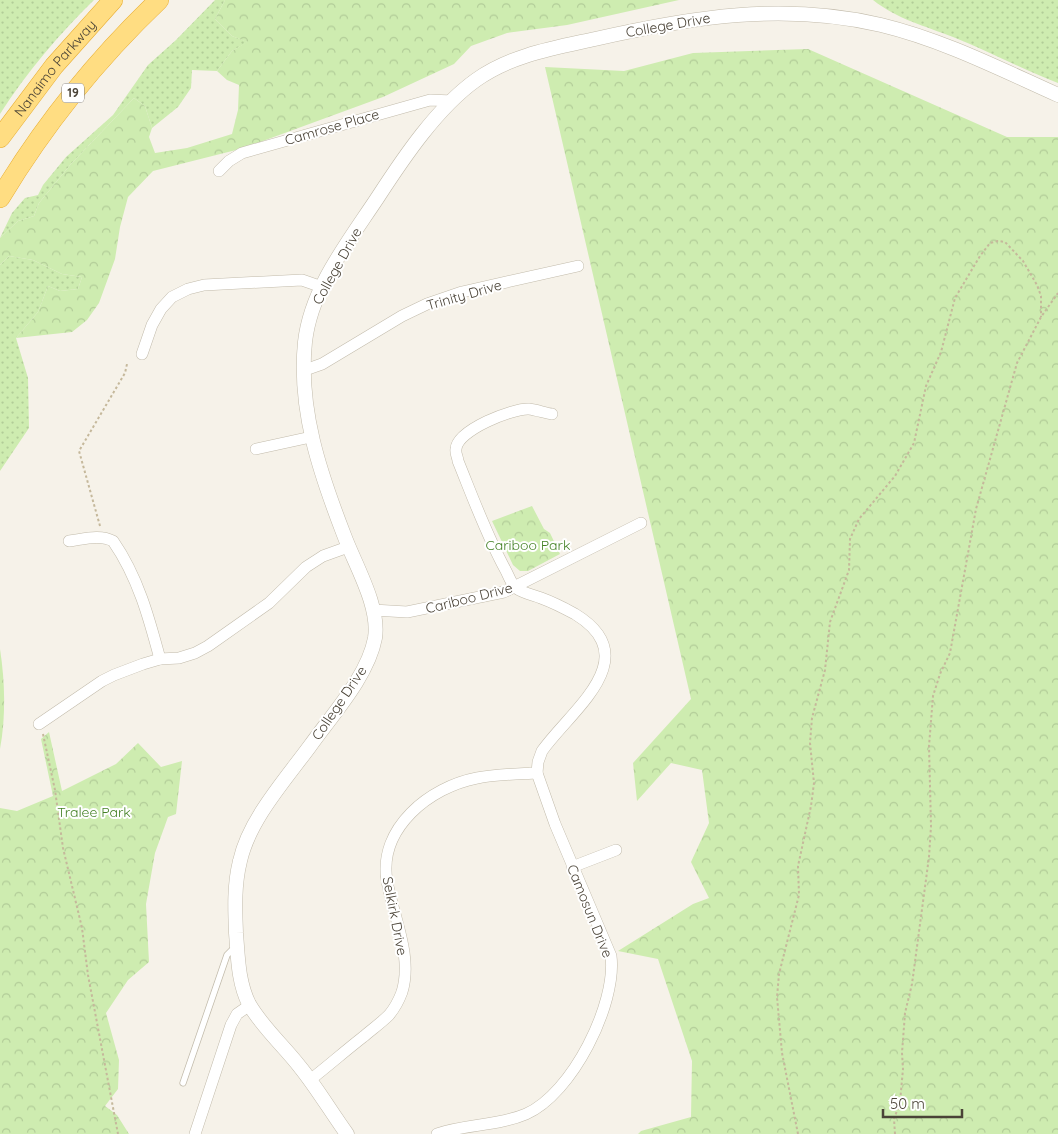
<svg xmlns="http://www.w3.org/2000/svg" width="1058" height="1134" viewBox="0 0 1058 1134" font-family="Quicksand,sans-serif">
	<defs>
		<pattern id="grass-dots" width="8" height="8" patternUnits="userSpaceOnUse" patternTransform="scale(1.25)"><rect width="8" height="8" fill="#ceecb0"/><path d="M2 2h.1M6 6h.1" fill="none" stroke="#b2cc98" stroke-width="1.8" stroke-linecap="round"/></pattern>
		<pattern id="forest-crowns" width="20" height="18" patternUnits="userSpaceOnUse" patternTransform="scale(1.25)"><rect width="20" height="18" fill="#ceecb0"/><path d="M2 6a3 3 0 1 1 6 0M12 15a3 3 0 1 1 6 0" fill="none" stroke="#b2cc98"/></pattern>
	</defs>
	<rect width="100%" height="100%" fill="#f6f2e9"/>
	<!-- grass -->
	<g fill="url(#grass-dots)">
		<path d="M0 0H94C59 34 26 73 0 114Z"/>
		<path d="M215 0H225L215 19 232 36 248 42 232 51 217 71 192 70 191 88 178 107 152 128 145 106 134 98 71 164 39 203 34 216 18 221 0 238 12 213 25 198 38 195 43 185 66 157 113 115 148 65 176 40Z"/>
		<path d="M873 0H1058V83C1022 69 988 51 953 37 925 26 897 19 873 0Z"/>
		<path d="M9 256 33 260 62 274 82 277 78 289 60 291 48 286 38 312 16 338 28 378 29 428 0 471V265Z"/>
	</g>
	<!-- forest -->
	<g fill="url(#forest-crowns)">
		<path d="M225 0H679L567 25 507 33 471 46 454 64 383 97 244 148 153 171 128 197 120 227 115 259 99 303 87 320 72 332 16 338 38 312 48 286 60 291 78 289 82 277 62 274 33 260 9 256 0 265V238L18 221 34 216 39 203 71 164 134 98 145 106 152 128 149 137 155 153 187 148 232 134 238 110 239 85 227 80 217 71 232 51 247 42 232 36 215 19Z"/>
		<path d="M808 49 1007 137H1058V1134H638L641 1131 691 1117 692 1061 658 959 618 951 693 904 709 898 691 862 709 823 702 770 671 763 637 801 633 763 691 699 545 67 624 71 693 53Z"/>
		<path d="M532 506 544 529 550 533 560 554 528 571H520L513 565 492 521Z"/>
		<path d="M0 649C5 681 6 717 0 749Z"/>
		<path d="M49 732 62 791 116 764 138 743 161 767 182 761 176 814 168 817 155 853 146 904 149 962 128 980 106 1013 119 1060 118 1089 105 1106 117 1115 129 1134H0V808L17 811 53 796 41 739Z"/>
	</g>
	<g fill="none" stroke-linecap="round" stroke-linejoin="round">
		<defs>
			<path id="service" d="M183 1083 227 955 235 947"/>
			<g id="minor">
				<path d="M219 171 229 161 242 153 430 100 452 101"/>
				<path d="M142 354 152 325 161 309 172 297 188 289 204 285 302 280 322 287"/>
				<path d="M305 370 322 364 402 316 427 304 462 292 578 266"/>
				<path d="M256 449 311 437"/>
				<path d="M69 541C84 539 100 534 113 541 138 577 149 618 160 659"/>
				<path d="M373 610 407 612 504 592 641 523"/>
				<path d="M39 724 102 681 114 675 143 664 160 659 179 658 195 653 208 646 269 603 306 567 323 556 348 547"/>
				<path d="M572 867 616 850"/>
				<path d="M310 1080C328 1066 345 1051 363 1037 371 1030 381 1023 389 1015 394 1009 399 1000 402 992 413 956 393 916 387 881 378 828 430 787 477 778 496 774 518 774 537 773L538 762 542 751C571 710 647 658 575 614 564 608 552 602 541 598 533 595 523 593 516 588 511 584 508 574 505 569 486 534 473 498 458 461 458 458 455 453 456 449 457 430 513 408 529 409 537 410 545 413 552 414"/>
				<path d="M195 1134 231 1025 237 1014 250 1005"/>
				<path d="M437 1134C466 1124 498 1126 526 1114 572 1094 617 1004 611 956L555 824 537 773"/>
			</g>
			<path id="tertiary" d="M347 1134C331 1112 317 1088 300 1067 284 1046 262 1027 249 1004 238 982 238 957 236 933 235 909 234 885 240 861 249 820 285 780 310 746 332 715 368 676 375 638 380 606 355 565 344 535 320 473 298 409 305 342 311 288 349 241 378 197 404 157 437 108 476 80 511 55 554 48 595 39 692 17 783 2 881 25 943 40 1000 69 1058 95"/>
			<g id="trunk">
				<path id="s1" d="M0 138 54 66 113 0"/>
				<path d="M0 198C44 125 98 58 159 0"/>
			</g>
		</defs>
		<!-- service casing -->
		<use href="#service" stroke="#c2bbab" stroke-width="7"/>
		<!-- minor casing -->
		<use href="#minor" stroke="#c2bbab" stroke-width="12"/>
		<!-- tertiary casing -->
		<use href="#tertiary" stroke="#c2bbab" stroke-width="15"/>
		<!-- trunk casing -->
		<use href="#trunk" stroke="#e8ad31" stroke-width="20"/>
		<!-- path -->
		<g stroke="#c5b89b" stroke-width="2" stroke-dasharray="2.5 2.5" stroke-linecap="butt">
			<path d="M100 526 79 451 125 373 127 364"/>
			<path d="M43 734 55 790 63 848 82 928 88 975 118 1134"/>
			<path d="M798 1134 782 1053 777 997 779 974 799 895 798 866 811 806 814 783 810 743 812 718 825 670 830 622 849 570 850 539 859 519 895 476 914 443 926 386 941 352 955 298 980 256 990 243 998 241 1005 242 1023 261 1037 285 1041 296V317"/>
			<path d="M895 1134 894 1119 900 1102 903 1069 902 1053 905 1013 912 984 929 857 931 826 929 746 933 696 940 674 950 653 976 509 1017 363 1041 317 1058 293"/>
		</g>
		<!-- service -->
		<use href="#service" stroke="#fff" stroke-width="5.5"/>
		<!-- minor -->
		<use href="#minor" stroke="#fff" stroke-width="11"/>
		<!-- tertiary -->
		<use href="#tertiary" stroke="#fff" stroke-width="14"/>
		<!-- trunk -->
		<use href="#trunk" stroke="#ffdd82" stroke-width="19"/>
	</g>
	<g text-anchor="middle" stroke-width="4" stroke-linejoin="round" paint-order="stroke">
		<!-- shield labels -->
		<rect fill="#fff" stroke="#807b73" stroke-width="1" x="62" y="83.5" width="22" height="19" rx="4"/>
		<g font-size="12" font-weight="bold" fill="#4a4337">
			<text x="73" y="97">19</text>
		</g>
		<!-- street labels -->
		<g font-size="14" fill="#4a4337" stroke="#fff">
			<text transform="translate(668 25) rotate(-10)" y="5">College Drive</text>
			<text dy="5" stroke="none"><textPath href="#s1" startOffset="89">Nanaimo Parkway</textPath></text>
			<text transform="translate(332 127) rotate(-16)" y="5">Camrose Place</text>
			<text transform="translate(337 266) rotate(-61)" y="5">College Drive</text>
			<text transform="translate(464 295) rotate(-16)" y="5">Trinity Drive</text>
			<text transform="translate(469 598) rotate(-14)" y="5">Cariboo Drive</text>
			<text transform="translate(339 703) rotate(-56)" y="5">College Drive</text>
			<text transform="translate(590 911) rotate(68)" y="5">Camosun Drive</text>
			<text transform="translate(395 916) rotate(79)" y="5">Selkirk Drive</text>
		</g>
		<!-- park labels -->
		<g font-size="14" fill="#448125" stroke="#fff">
			<text x="528" y="550">Cariboo Park</text>
			<text x="94" y="817">Tralee Park</text>
		</g>
	</g>
	<!-- scale -->
	<path d="M883 1109v8h79v-8" fill="none" stroke="#4a4337" stroke-width="2.5"/>
	<text x="890" y="1109" font-size="15" fill="#4a4337" stroke="#ffffff" stroke-width="4" paint-order="stroke">50 m</text>
</svg>
